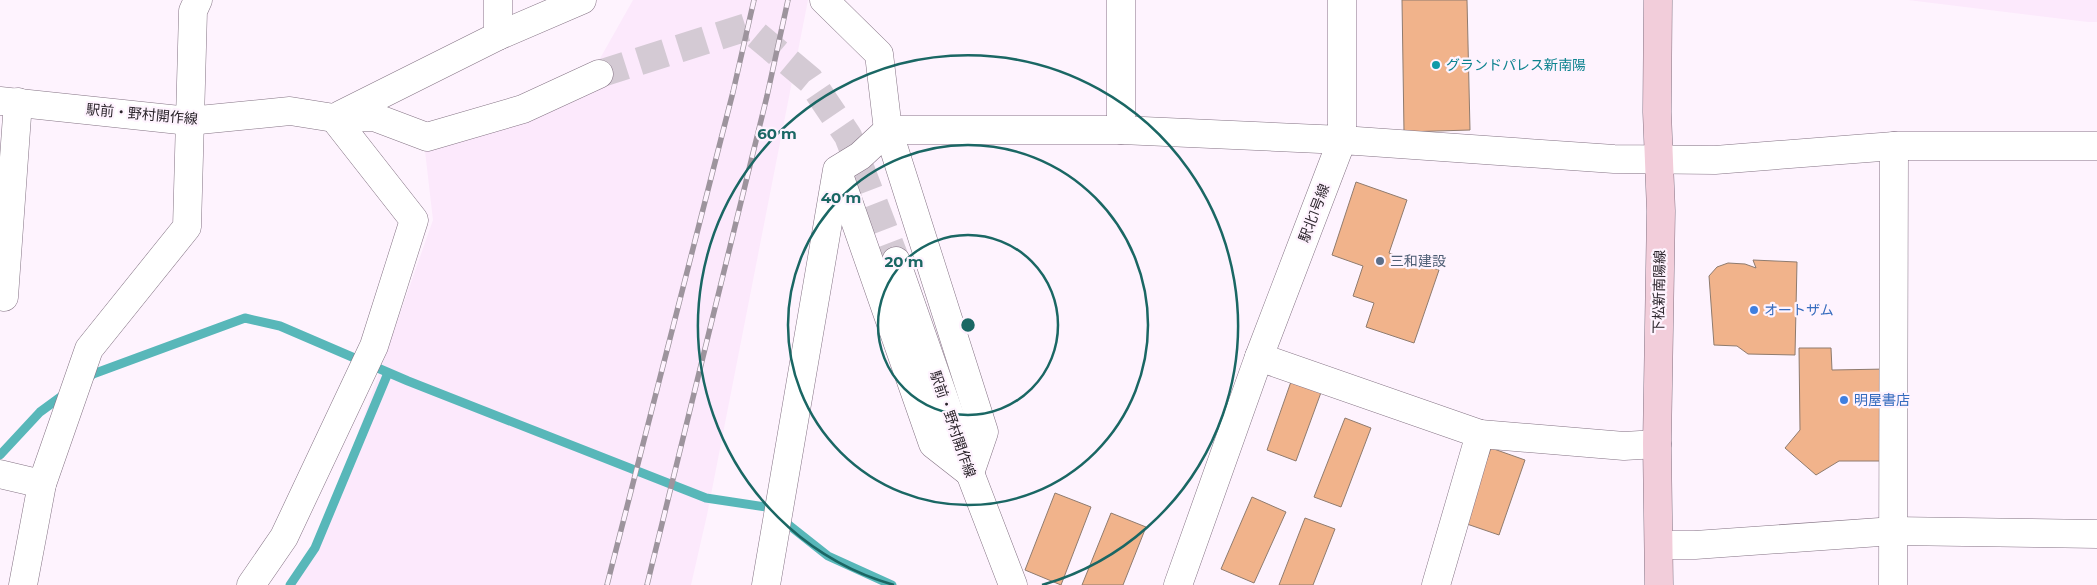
<svg xmlns="http://www.w3.org/2000/svg" width="2097" height="585" viewBox="0 0 2097 585" font-family="Montserrat,'Noto Sans JP',sans-serif">
	<rect width="100%" height="100%" fill="#fef3fe"/>
	<!-- built -->
	<g fill="#fce9fc">
		<path d="M633 0H808L707 515 691 585H293L321 538 433 220 425 151 576 101Z"/>
		<path d="M1908 0H2097V22H2088Z"/>
	</g>
	<g fill="none" stroke-linecap="round" stroke-linejoin="round">
		<!-- stream -->
		<g stroke="#58b7b9" stroke-width="9">
			<path d="M87 379 93 374 245 318 280 326 408 381 706 498 766 507 828 556 892 585"/>
			<path d="M0 455 40 412 66 393"/>
			<path d="M290 585 315 548 388 373"/>
		</g>
	</g>
	<!-- building -->
	<g fill="#f1b38b" stroke="#8f7b6e">
		<path d="M1402 0H1467L1470 130 1404 132Z"/>
		<path d="M1356 182 1407 200 1389 253 1439 270 1414 343 1366 327 1374 303 1353 296 1363 266 1332 255Z"/>
		<path d="M1753 260 1797 262 1795 355 1748 354 1737 346 1714 345 1709 276 1717 267 1728 263 1745 264 1756 268Z"/>
		<path d="M1799 348H1831L1832 370 1887 369 1889 461H1839L1816 475 1785 448 1800 430Z"/>
		<path d="M1293 376 1323 387 1296 461 1267 450Z"/>
		<path d="M1345 418 1371 428 1341 507 1314 497Z"/>
		<path d="M1491 448 1525 460 1499 535 1464 523Z"/>
		<path d="M1055 493 1091 507 1061 585 1025 570Z"/>
		<path d="M1252 497 1286 512 1254 583 1221 569Z"/>
		<path d="M1111 513 1146 527 1123 585H1082Z"/>
		<path d="M1305 518 1335 529 1313 585H1279Z"/>
	</g>
	<g fill="none" stroke-linecap="round" stroke-linejoin="round">
		<!-- tertiary-tunnel -->
		<path stroke="#d4cad4" stroke-width="28" stroke-dasharray="28 14" stroke-linecap="butt" d="M599 74 747 27 810 80 848 136 896 261"/>
		<defs>
			<g id="minor">
				<path d="M498 0V36L582 0"/>
				<path d="M824 0 879 54 888 130 984 432 970 473 933 444 838 172"/>
				<path d="M1121 130V0"/>
				<path d="M4 297 18 102"/>
				<path d="M1259 357 1480 434 1436 585"/>
				<path d="M1480 434 1624 446 1657 444"/>
				<path d="M0 474 42 484"/>
				<path d="M1659 545H1695L1894 531 2097 534"/>
				<path d="M23 585 42 484 89 349 187 227 193 11 198 0"/>
				<path d="M251 585 284 537 374 346 414 220 334 118"/>
				<path d="M766 585 837 170 860 156 888 130H1121L1342 140V0"/>
			</g>
			<g id="tertiary">
				<path d="M0 101 189 121 290 111 334 118 374 117 427 137 523 109 599 74"/>
				<path d="M340 115 498 36"/>
				<path d="M896 261 970 473 1013 585"/>
				<path d="M1178 585 1259 357 1342 140 1614 159 1715 160 1894 146H2097"/>
				<path d="M1893 585 1894 146"/>
			</g>
			<path id="secondary" d="M1658 0 1657 112 1661 211 1657 444 1659 585"/>
		</defs>
		<!-- minor casing -->
		<use href="#minor" stroke="#847384" stroke-width="29"/>
		<!-- tertiary casing -->
		<use href="#tertiary" stroke="#847384" stroke-width="29"/>
		<!-- secondary casing -->
		<use href="#secondary" stroke="#847384" stroke-width="29"/>
		<!-- minor -->
		<use href="#minor" stroke="#fff" stroke-width="28"/>
		<!-- tertiary -->
		<use href="#tertiary" stroke="#fff" stroke-width="28"/>
		<!-- secondary -->
		<use href="#secondary" stroke="#f2cdda" stroke-width="28"/>
		<defs>
			<g id="rail">
				<path d="M607 585 733 92 754 0"/>
				<path d="M647 585 767 96 788 0"/>
			</g>
		</defs>
		<!-- rail casing -->
		<use href="#rail" stroke="#9d949d" stroke-width="5.5"/>
		<!-- rail -->
		<use href="#rail" stroke="#fef3fe" stroke-width="4" stroke-dasharray="11" stroke-linecap="butt"/>
	</g>
	<!-- distance rings -->
	<g fill="none" stroke="#1a6764" stroke-width="2.5">
		<circle cx="968" cy="325" r="90"/>
		<circle cx="968" cy="325" r="180"/>
		<path d="M894 585A270 270 0 1 1 1042 585"/>
	</g>
	<!-- markers -->
	<circle fill="#0f9aa8" stroke="#fef3fe" stroke-width="2" cx="1436" cy="65" r="5"/>
	<circle fill="#5c6f8a" stroke="#fef3fe" stroke-width="2" cx="1380" cy="261" r="5"/>
	<g fill="#3f7fe0" stroke="#fef3fe" stroke-width="2">
		<circle cx="1754" cy="310" r="5"/>
		<circle cx="1844" cy="400" r="5"/>
	</g>
	<g text-anchor="middle" stroke-width="4.5" stroke-linejoin="round" paint-order="stroke">
		<!-- culture labels -->
		<g font-size="14" fill="#0d838f" stroke="#fef3fe" text-anchor="start">
			<text x="1446" y="70">グランドパレス新南陽</text>
		</g>
		<!-- street labels -->
		<g font-size="14" fill="#2b242b" stroke="#fef3fe">
			<text transform="translate(142 114) rotate(5)" y="5">駅前・野村開作線</text>
			<text transform="translate(1314 213) rotate(-69)" y="5">駅北1号線</text>
			<text transform="translate(1659 292) rotate(-89)" y="5">下松新南陽線</text>
			<text transform="translate(953 424) rotate(71)" y="5">駅前・野村開作線</text>
		</g>
		<!-- service labels -->
		<g font-size="14" fill="#4e5e75" stroke="#fef3fe" text-anchor="start">
			<text x="1390" y="266">三和建設</text>
		</g>
		<!-- shop labels -->
		<g font-size="14" fill="#366cbe" stroke="#fef3fe" text-anchor="start">
			<text x="1764" y="315">オートザム</text>
			<text x="1854" y="405">明屋書店</text>
		</g>
	</g>
	<circle cx="968" cy="325" r="8" fill="#1a6764" stroke="#fef3fe" stroke-width="2.5"/>
	<g font-size="15" text-anchor="middle" font-weight="bold" fill="#1a6764" stroke="#fef3fe" stroke-width="4.5" stroke-linejoin="round" paint-order="stroke">
		<text x="777" y="139">60 m</text>
		<text x="841" y="203">40 m</text>
		<text x="904" y="267">20 m</text>
	</g>
</svg>
